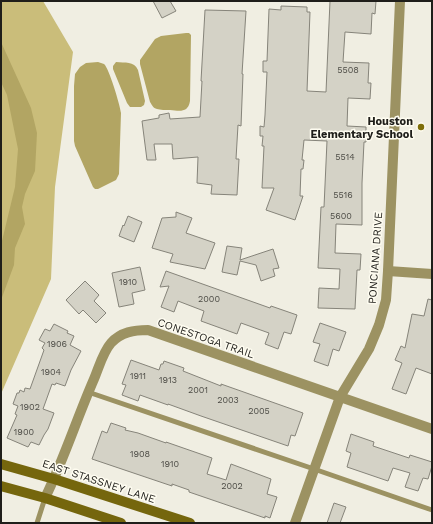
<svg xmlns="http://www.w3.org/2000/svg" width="433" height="524" viewBox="0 0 433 524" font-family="'Work Sans',sans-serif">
	<rect width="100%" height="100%" fill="#f0eee2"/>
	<!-- forest -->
	<path fill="#cabd7a" d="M1 1H43L73 52 55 187 51 279 1 394Z"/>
	<!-- water -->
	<g fill="#b2a563">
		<path d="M186 33H189L191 35 190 101C188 113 180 111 170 110 166 110 160 110 157 109 153 108 152 105 150 102L140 64V60L155 39 161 36Z"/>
		<path d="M1 42 31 108 37 133 35 171 25 194 22 207 25 224 15 248 14 265 1 300V245L15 187 18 149 7 95 1 82Z"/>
		<path d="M98 62C100 63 102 63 104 64 109 68 120 105 121 113L119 174 116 180 98 189H95L93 187 75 146 74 141V86L75 74 80 67 86 63Z"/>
		<path d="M116 62C125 63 134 61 138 70L145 101 144 105 141 107H130L127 103 113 69V66Z"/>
	</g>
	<!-- building -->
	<g fill="#d4d2c6" stroke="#86847a">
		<path d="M153 1H170L176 11 162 18Z"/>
		<path d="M330 1H376L375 14 372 13 371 34 345 32 343 62 369 63 368 83H371L370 99 348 98 347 126 366 127V142H364L362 183V225L336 224 335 253 361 254 360 270H357L355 309 318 308 319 288 339 289 340 269 318 268 321 207H324L327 141 304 140 302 160H304L303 169H301L300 196H303L295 220 266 210 274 188H262L264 146H262L263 136H260V126L264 127 265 115 267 72H263V61H267L269 9 281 10V6L307 7V12H310L307 91 326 92Z"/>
		<path d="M205 10 246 11 242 74H243L241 126 238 125 236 159H239L237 195 211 194 212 185 197 183 198 157 173 159 172 144H154L156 160H147L142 121 159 118V115L169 113 170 119 200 117 202 81H201Z"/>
		<path d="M176 212 192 218 186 233 215 243 205 269 170 262 173 254 152 248 162 218 176 217Z"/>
		<path d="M128 216 142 222 134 242 119 236 123 225 124 226Z"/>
		<path d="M227 246 242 248 240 260 273 249 279 268 273 269 275 276 261 281 256 265 240 261 237 275 222 272Z"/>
		<path d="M140 267 145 290 132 293 134 304 119 307 112 273Z"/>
		<path d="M166 271 270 308 271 306 297 315 291 334 284 332 278 349 265 344 269 333 241 323 237 334 201 321 204 311 178 301 174 312 161 307 169 286 160 287Z"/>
		<path d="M85 281 99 295 94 301 106 313 96 323 83 310 79 314 66 300Z"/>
		<path d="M428 299 432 300V374L416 368 406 394 392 389 402 363 395 360 401 346 405 348 412 314 424 316Z"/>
		<path d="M320 323 346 332 339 351 333 349 328 366 314 361 320 344 313 342Z"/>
		<path d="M54 324 68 331 67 333 74 336 70 345 81 351 71 370 65 386 56 383 55 385 52 384 43 409 54 413 48 429 44 435 39 445 31 442 28 447 7 438 17 415 15 414 18 406 13 404 17 393H19L20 390 24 392 25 388 30 389 44 350 42 348 45 343 39 340 45 329 50 331Z"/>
		<path d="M131 360 159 370 161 364H163L164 361 184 368 183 371 221 386V384L303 413 295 436 291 435 288 446 201 416 168 404V405L140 395 138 401 122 395 126 385 122 384Z"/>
		<path d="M111 423 126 428 125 430 138 433 166 443V442L212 458 207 474 226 480 231 464 271 479 267 494 277 497 270 518 265 516V518L189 492V490L172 484V486L92 459 102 431 107 433Z"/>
		<path d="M351 434 374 442 373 446 409 458 410 455 432 462V466L428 479 423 478 418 491 405 487 410 473 393 468 388 481 347 467 351 453 346 451Z"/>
		<path d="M334 503 346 507 340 523H327Z"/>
	</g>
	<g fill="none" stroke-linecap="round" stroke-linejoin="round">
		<!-- service -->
		<g stroke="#9c9262" stroke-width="5">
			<path d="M88 392 314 469 432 510"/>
			<path d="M37 523 45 498"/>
		</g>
		<!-- minor -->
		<g stroke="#9c9262" stroke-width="10">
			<path d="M388 271 432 274"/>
			<path d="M45 498C64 459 77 418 94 379 99 367 103 352 111 343 121 332 134 330 148 330L432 429"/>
		</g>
		<!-- tertiary -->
		<path stroke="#9c9262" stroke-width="10" d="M295 523 340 397 369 349 379 325 386 300 388 271 400 1"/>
		<!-- secondary -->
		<g stroke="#75660d" stroke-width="10">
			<path d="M1 464 54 479 190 523"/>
			<path d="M1 486 45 498 121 523"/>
		</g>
	</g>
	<!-- markers -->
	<circle fill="#7e6e0a" stroke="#fefcf0" stroke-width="1.5" cx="421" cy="127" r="4"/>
	<g text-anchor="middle" stroke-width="3" stroke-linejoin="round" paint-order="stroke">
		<!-- number labels -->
		<g font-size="9" fill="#4c4b45">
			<text x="348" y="73">5508</text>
			<text x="345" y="160">5514</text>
			<text x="343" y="198">5516</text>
			<text x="341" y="219">5600</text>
			<text x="128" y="285">1910</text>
			<text x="209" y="302">2000</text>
			<text x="57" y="347">1906</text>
			<text x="51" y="375">1904</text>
			<text x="138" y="379">1911</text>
			<text x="168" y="383">1913</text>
			<text x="198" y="393">2001</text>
			<text x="228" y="403">2003</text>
			<text x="30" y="410">1902</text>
			<text x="259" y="414">2005</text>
			<text x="24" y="435">1900</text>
			<text x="140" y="457">1908</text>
			<text x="170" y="467">1910</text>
			<text x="232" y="489">2002</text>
		</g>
		<!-- poi labels -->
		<g font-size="11" font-weight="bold" fill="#1f1e1a" stroke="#fefcf0" text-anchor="end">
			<text x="413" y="125">Houston<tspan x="413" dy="13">Elementary School</tspan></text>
		</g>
		<!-- street labels -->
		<g font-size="11" fill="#1f1e1a" stroke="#fefcf0">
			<text transform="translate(375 258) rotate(-86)" y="4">PONCIANA DRIVE</text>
			<text transform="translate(206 338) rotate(19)" y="4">CONESTOGA TRAIL</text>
			<text transform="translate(99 481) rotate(18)" y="4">EAST STASSNEY LANE</text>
		</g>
	</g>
	<!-- border -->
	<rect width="433" height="524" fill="none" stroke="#1f1e1a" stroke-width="4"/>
</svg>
